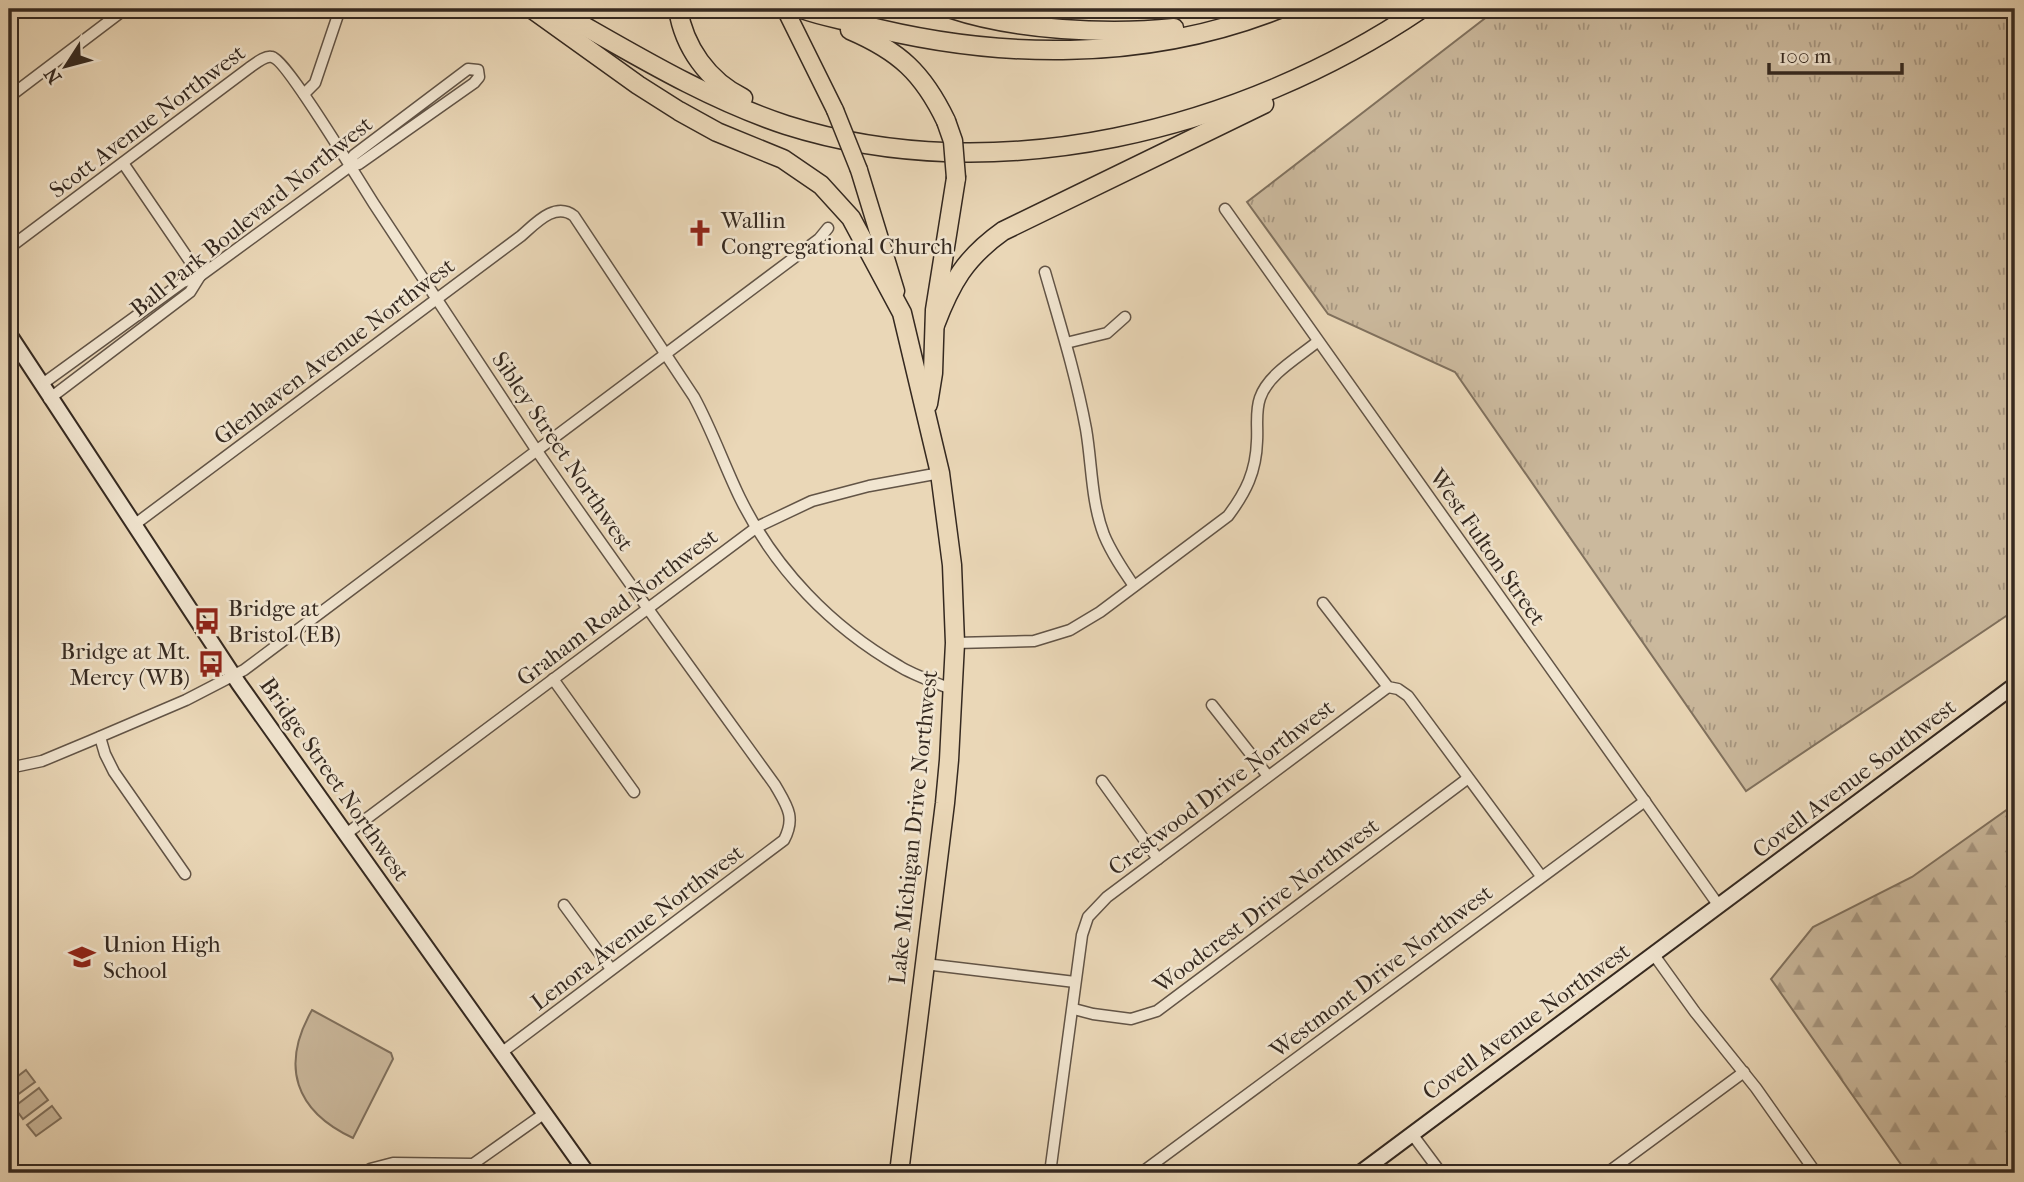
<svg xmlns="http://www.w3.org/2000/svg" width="2024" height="1182" viewBox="0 0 2024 1182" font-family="'IM FELL French Canon',serif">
	<defs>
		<pattern id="grass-tufts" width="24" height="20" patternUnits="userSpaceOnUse" patternTransform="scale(1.75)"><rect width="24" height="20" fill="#cbb99d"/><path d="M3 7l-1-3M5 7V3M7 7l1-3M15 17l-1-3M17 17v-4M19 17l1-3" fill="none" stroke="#a69680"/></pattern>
		<pattern id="forest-firs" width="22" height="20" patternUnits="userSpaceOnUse" patternTransform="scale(1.75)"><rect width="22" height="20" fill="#cbb99d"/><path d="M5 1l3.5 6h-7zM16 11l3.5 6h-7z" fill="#a69680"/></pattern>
	</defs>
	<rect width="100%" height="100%" fill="#ead7b7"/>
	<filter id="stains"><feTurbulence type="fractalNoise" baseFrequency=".00286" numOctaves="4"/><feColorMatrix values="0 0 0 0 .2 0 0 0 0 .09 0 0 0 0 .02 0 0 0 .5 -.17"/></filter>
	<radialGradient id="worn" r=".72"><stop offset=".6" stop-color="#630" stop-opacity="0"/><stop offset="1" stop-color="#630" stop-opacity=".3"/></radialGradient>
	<!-- grass -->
	<path fill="url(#grass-tufts)" stroke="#80715e" stroke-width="2" d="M1497 9H2015V610L1746 791 1455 372 1328 314 1247 202Z"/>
	<!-- forest -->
	<path fill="url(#forest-firs)" stroke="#80715e" stroke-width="2" d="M2015 804V1173H1907L1771 979 1813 927 1912 877Z"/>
	<!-- pitch -->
	<g fill="#cbb99d" stroke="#80715e" stroke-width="2">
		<path d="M312 1010 391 1053 393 1059 353 1138C295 1111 280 1066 312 1010Z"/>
		<path d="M26 1070 35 1082 9 1101V1083Z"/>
		<path d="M39 1088 48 1100 23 1119 14 1107Z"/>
		<path d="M52 1106 61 1118 36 1136 27 1125Z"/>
	</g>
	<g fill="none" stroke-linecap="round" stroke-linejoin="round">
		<defs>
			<g id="street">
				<path d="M304 94 315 83 340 9"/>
				<path d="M9 97 125 9"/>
				<path d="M123 163 200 276"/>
				<path d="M1225 209 1719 906"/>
				<path d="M9 248 249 68C255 64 265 55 272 57 286 59 361 184 374 204 428 285 481 367 535 448 613 562 694 673 775 785 787 806 796 817 784 840L501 1053"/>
				<path d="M1045 272C1060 324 1076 375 1086 429 1092 464 1091 501 1104 535 1112 554 1123 570 1134 586"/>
				<path d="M1066 343 1107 333 1125 317"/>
				<path d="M41 385 183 282 200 276"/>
				<path d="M49 399 190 292 200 276 349 167 351 159 354 155 468 69 478 70 479 77 474 83 359 164 349 167"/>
				<path d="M134 525 521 236C535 224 555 201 574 216L694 397C712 430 724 465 740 498 775 569 831 627 899 666 915 676 935 682 953 690"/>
				<path d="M1323 603 1388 687 1398 689 1408 696 1541 876"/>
				<path d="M955 643 1034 641 1070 630 1100 612 1228 516C1246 492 1256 472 1257 441 1258 427 1255 412 1260 398 1268 374 1299 357 1317 342"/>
				<path d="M553 679 634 792"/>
				<path d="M1212 705 1268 776"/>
				<path d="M100 737 105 754 114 772 185 874"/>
				<path d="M9 768 42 761 90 741 186 700 244 670 819 239 828 228"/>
				<path d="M1102 781 1158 859"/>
				<path d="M346 834 757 527 812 501 869 486 940 473"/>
				<path d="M564 905 611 969"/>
				<path d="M1654 955 1695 1012 1756 1088 1816 1173"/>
				<path d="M925 964 1075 982"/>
				<path d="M1074 1009 1093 1014 1131 1019 1157 1011 1467 779"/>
				<path d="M1412 1134 1441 1173"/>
				<path d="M366 1173 370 1169 393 1163 473 1164 545 1113"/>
				<path d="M1050 1173 1082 935 1088 917 1107 897 1388 687"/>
				<path d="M1141 1173 1645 801"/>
				<path d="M1607 1173 1744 1072"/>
			</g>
			<g id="secondary">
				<path d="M9 334 239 684 587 1173"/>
				<path d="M1360 1173 2015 685"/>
			</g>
			<g id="primary">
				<path d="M785 9 835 110"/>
				<path d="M859 170 896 291"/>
			</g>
			<g id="highway">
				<path d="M532 9 638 85 679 111 717 132 783 159 821 185 851 218 902 313 940 473 952 565 955 643 949 760 945 803 899 1173"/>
				<path d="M554 9C629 51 704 98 786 125 997 192 1242 130 1421 9"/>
				<path d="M678 9C684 47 708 81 743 98"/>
				<path d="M802 9C821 16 840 19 859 24 997 60 1145 62 1279 9"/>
				<path d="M952 9C1015 30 1108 35 1174 28"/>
				<path d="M850 30C899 51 923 73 946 121"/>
				<path d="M935 325C951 283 965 258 1003 231L1264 104"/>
				<path d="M928 404 933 373 935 310 956 178"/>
			</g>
		</defs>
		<!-- street casing -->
		<use href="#street" stroke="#625446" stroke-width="13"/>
		<!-- secondary casing -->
		<use href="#secondary" stroke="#352920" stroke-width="18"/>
		<!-- primary casing -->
		<use href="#primary" stroke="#352920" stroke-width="19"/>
		<!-- highway casing -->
		<use href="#highway" stroke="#352920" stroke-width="21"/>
		<!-- street -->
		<use href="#street" stroke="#f1e5d0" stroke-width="10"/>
		<!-- secondary -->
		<use href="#secondary" stroke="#f1e5d0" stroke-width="14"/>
		<!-- primary -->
		<use href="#primary" stroke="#ead7b7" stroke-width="16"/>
		<!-- highway -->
		<use href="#highway" stroke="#ead7b7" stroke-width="18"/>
		<defs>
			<path id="primary-bridge" d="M835 110 859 170"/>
			<path id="highway-bridge" d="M946 121 953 141 956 178"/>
		</defs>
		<!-- primary-bridge casing -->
		<use href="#primary-bridge" stroke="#352920" stroke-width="19" stroke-linecap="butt"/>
		<!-- highway-bridge casing -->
		<use href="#highway-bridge" stroke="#352920" stroke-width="21" stroke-linecap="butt"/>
		<!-- primary-bridge -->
		<use href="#primary-bridge" stroke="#ead7b7" stroke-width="16"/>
		<!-- highway-bridge -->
		<use href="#highway-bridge" stroke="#ead7b7" stroke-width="18"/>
	</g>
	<!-- icons -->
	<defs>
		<symbol id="church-bare" viewBox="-9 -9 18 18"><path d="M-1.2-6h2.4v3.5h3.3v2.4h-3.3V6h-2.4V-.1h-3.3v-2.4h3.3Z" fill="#8f2418" stroke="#f1e5d0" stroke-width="2.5" paint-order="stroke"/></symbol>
		<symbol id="bus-bare" viewBox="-9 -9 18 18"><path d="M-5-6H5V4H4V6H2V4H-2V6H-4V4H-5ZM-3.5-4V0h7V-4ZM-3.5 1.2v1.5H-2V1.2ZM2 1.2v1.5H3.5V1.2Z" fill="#8f2418" stroke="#f1e5d0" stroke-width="2.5" paint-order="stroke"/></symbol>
		<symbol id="school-bare" viewBox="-9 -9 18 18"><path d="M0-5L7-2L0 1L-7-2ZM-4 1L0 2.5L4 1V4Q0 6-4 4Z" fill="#8f2418" stroke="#f1e5d0" stroke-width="2.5" paint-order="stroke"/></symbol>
	</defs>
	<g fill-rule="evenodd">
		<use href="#church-bare" x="681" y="214" width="38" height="38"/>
		<use href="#bus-bare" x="188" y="602" width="38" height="38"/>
		<use href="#bus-bare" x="192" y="645" width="38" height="38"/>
		<use href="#school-bare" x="63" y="938" width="38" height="38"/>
	</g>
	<g text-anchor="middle" stroke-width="5" stroke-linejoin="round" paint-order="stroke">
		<!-- street labels -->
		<g font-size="23" fill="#352920" stroke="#f1e5d0">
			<text transform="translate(147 121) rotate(-37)" y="8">Scott Avenue Northwest</text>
			<text transform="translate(251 216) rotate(-39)" y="8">Ball Park Boulevard Northwest</text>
			<text transform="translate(334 351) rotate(-37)" y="8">Glenhaven Avenue Northwest</text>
			<text transform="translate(563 451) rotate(56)" y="8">Sibley Street Northwest</text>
			<text transform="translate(1488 547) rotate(55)" y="8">West Fulton Street</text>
			<text transform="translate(617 607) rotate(-37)" y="8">Graham Road Northwest</text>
			<text transform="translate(1854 778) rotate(-37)" y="8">Covell Avenue Southwest</text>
			<text transform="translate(335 779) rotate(55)" y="8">Bridge Street Northwest</text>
			<text transform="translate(1221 787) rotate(-37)" y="8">Crestwood Drive Northwest</text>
			<text transform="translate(913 827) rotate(-84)" y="8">Lake Michigan Drive Northwest</text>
			<text transform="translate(1266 905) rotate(-37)" y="8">Woodcrest Drive Northwest</text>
			<text transform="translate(637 927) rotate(-37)" y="8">Lenora Avenue Northwest</text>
			<text transform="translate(1381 971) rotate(-37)" y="8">Westmont Drive Northwest</text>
			<text transform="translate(1526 1021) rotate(-36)" y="8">Covell Avenue Northwest</text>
		</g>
		<!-- poi labels -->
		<g font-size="23" fill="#352920" stroke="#f1e5d0" text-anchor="start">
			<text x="721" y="228">Wallin<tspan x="721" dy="26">Congregational Church</tspan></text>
			<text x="228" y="616">Bridge at<tspan x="228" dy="26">Bristol (EB)</tspan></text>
			<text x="190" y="659" text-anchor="end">Bridge at Mt.<tspan x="190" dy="26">Mercy (WB)</tspan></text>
			<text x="103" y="952">Union High<tspan x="103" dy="26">School</tspan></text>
		</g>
	</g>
	<!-- margin -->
	<rect width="2024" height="1182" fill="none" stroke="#ead7b7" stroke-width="35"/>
	<rect x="10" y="10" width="2003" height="1161" fill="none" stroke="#352920" stroke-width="3.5"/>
	<rect x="18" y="18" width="1989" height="1147" fill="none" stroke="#352920" stroke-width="2"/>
	<!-- north arrow -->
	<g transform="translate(66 66) rotate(234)" stroke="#f1e5d0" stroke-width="5" paint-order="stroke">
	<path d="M0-5L12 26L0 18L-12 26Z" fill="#352920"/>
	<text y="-10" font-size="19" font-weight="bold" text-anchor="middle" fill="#352920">N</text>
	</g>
	<!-- scale -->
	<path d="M1769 63v10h133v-10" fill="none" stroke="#352920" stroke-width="3.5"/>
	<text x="1779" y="63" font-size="21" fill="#352920" stroke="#f1e5d0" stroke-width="5" paint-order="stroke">100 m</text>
	<rect width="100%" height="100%" filter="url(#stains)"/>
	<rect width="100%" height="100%" fill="url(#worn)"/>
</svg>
